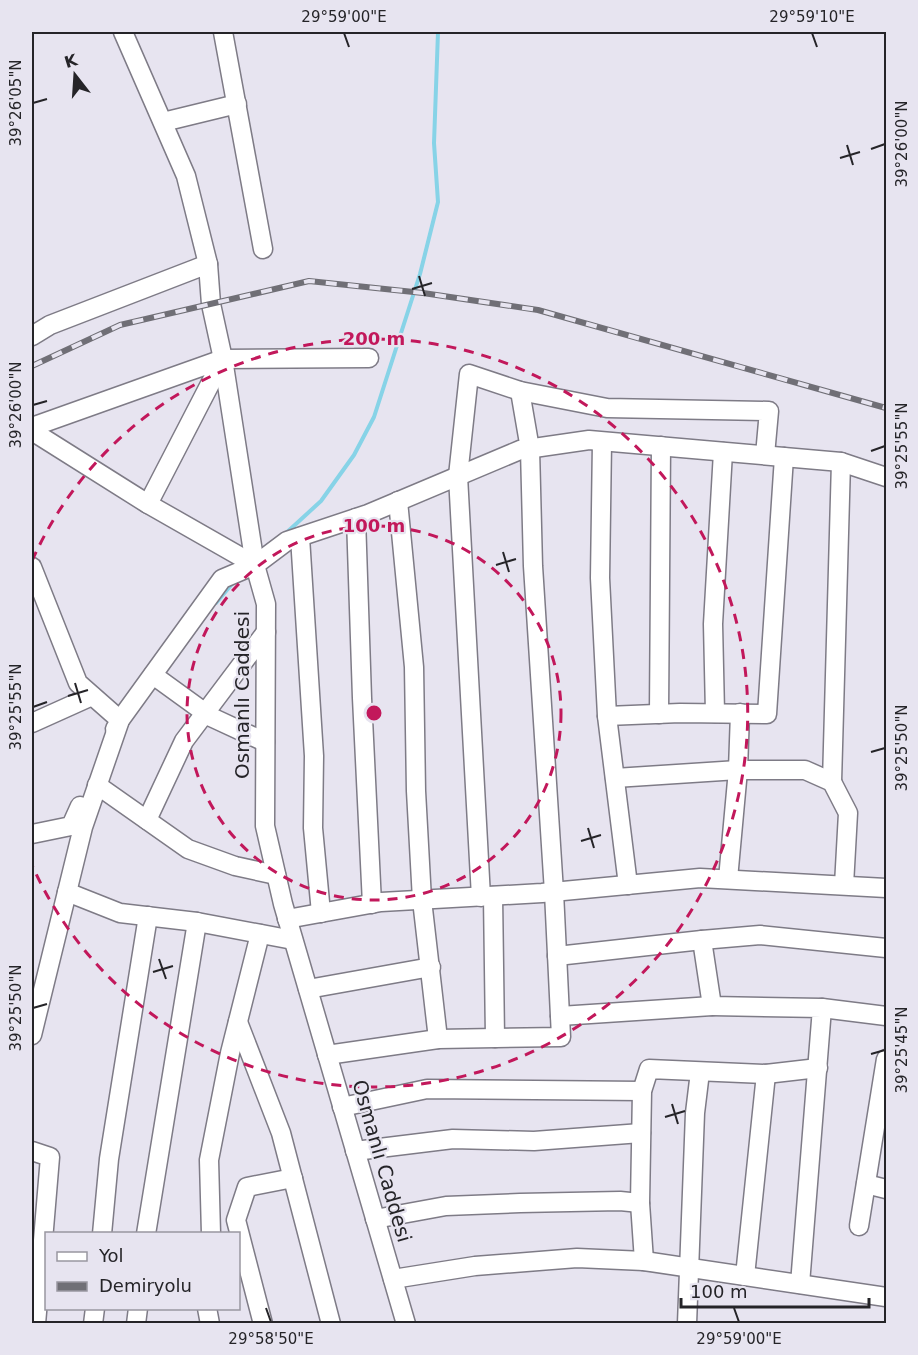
<svg xmlns="http://www.w3.org/2000/svg" width="918" height="1355" viewBox="0 0 918 1355" font-family="'DejaVu Sans',sans-serif">
	<rect width="100%" height="100%" fill="#e7e4f0"/>
	<g fill="none" stroke-linecap="round" stroke-linejoin="round">
		<!-- stream -->
		<g stroke="#87d3e7" stroke-width="4">
			<path d="M285 534 321 501 354 455 374 417 420 274 438 202 434 143 438 32"/>
			<path d="M216 603 232 584"/>
		</g>
		<defs>
			<g id="minor">
				<path d="M123 32 186 176 208 264 211 304 223 359 255 565 266 604 265 826 283 904 406 1324"/>
				<path d="M223 32 263 249"/>
				<path d="M163 122 237 104"/>
				<path d="M32 336 50 325 208 264"/>
				<path d="M32 427 223 359 369 358"/>
				<path d="M32 431 148 504 255 565"/>
				<path d="M602 442 600 578 607 716 628 885"/>
				<path d="M398 501 414 667 416 791 422 900 438 1039"/>
				<path d="M148 504 223 359"/>
				<path d="M356 518 362 698 372 904"/>
				<path d="M300 537 314 756 313 828 321 913"/>
				<path d="M32 567 78 683 120 720 115 729"/>
				<path d="M153 675 211 717 265 742"/>
				<path d="M715 713 713 624 723 452"/>
				<path d="M659 714 661 446"/>
				<path d="M607 716 680 713 767 714 784 457"/>
				<path d="M32 723 92 696"/>
				<path d="M615 778 738 770H805L832 782 848 813 844 885"/>
				<path d="M832 782 841 462"/>
				<path d="M97 785 188 849 235 866 276 875"/>
				<path d="M147 820 184 741 266 632"/>
				<path d="M32 834 71 826 80 806"/>
				<path d="M728 879 738 770 740 713"/>
				<path d="M67 892 120 913 197 922 293 940"/>
				<path d="M493 896 495 1038"/>
				<path d="M481 897 458 476 469 374 520 391 607 408 769 411 765 455"/>
				<path d="M287 919 381 902 542 893 700 878 886 888"/>
				<path d="M702 940 712 1006 822 1008 800 1284"/>
				<path d="M557 956 702 940 760 935 886 948"/>
				<path d="M308 989 431 967"/>
				<path d="M822 1008 886 1016"/>
				<path d="M560 1016 712 1006"/>
				<path d="M238 1022 281 1133 331 1324"/>
				<path d="M32 1035 83 827 120 720 222 579 255 565 287 541 368 514 520 450 589 440 841 462 886 477"/>
				<path d="M327 1055 438 1039 561 1037 554 892 533 566 530 449 520 391"/>
				<path d="M342 1107 427 1089 642 1091"/>
				<path d="M32 1151 50 1157 36 1324"/>
				<path d="M355 1151 453 1139 534 1141 641 1133"/>
				<path d="M866 1184 886 1189"/>
				<path d="M375 1219 446 1206 520 1203 620 1201 640 1203"/>
				<path d="M859 1226 886 1059"/>
				<path d="M102 1234 109 1159 148 916"/>
				<path d="M146 1234 197 922"/>
				<path d="M211 1234 209 1160 230 1053 260 934"/>
				<path d="M644 1261 640 1203 642 1091 649 1069 766 1074 818 1068"/>
				<path d="M745 1276 766 1074"/>
				<path d="M393 1279 475 1266 577 1258 644 1261 886 1297"/>
				<path d="M207 1308 210 1324"/>
				<path d="M93 1324 95 1308"/>
				<path d="M136 1324 138 1308"/>
				<path d="M263 1324 236 1220 247 1187 293 1178"/>
				<path d="M687 1324 695 1113 700 1072"/>
			</g>
		</defs>
		<!-- minor casing -->
		<use href="#minor" stroke="#7e7b86" stroke-width="21"/>
		<!-- minor -->
		<use href="#minor" stroke="#fff" stroke-width="18"/>
		<defs>
			<path id="rail" d="M32 366 120 325 309 281 423 293 538 310 886 408"/>
		</defs>
		<!-- rail casing -->
		<use href="#rail" stroke="#706f76" stroke-width="6"/>
		<!-- rail -->
		<use href="#rail" stroke="#e7e4f0" stroke-width="4" stroke-dasharray="11" stroke-linecap="butt"/>
	</g>
	<!-- ticks -->
	<path fill="none" stroke="#252428" stroke-width="2" d="M344 33 349 47M812 33 817 47M33 103 47 99M847 145 853 165M871 149 885 144M840 158 860 152M419 276 425 296M412 289 432 283M33 405 47 401M871 451 885 446M503 552 509 572M496 565 516 559M75 683 81 703M68 696 88 690M33 707 47 702M871 752 885 748M588 828 594 848M581 841 601 835M159 959 166 979M153 972 173 966M33 1008 47 1004M871 1054 885 1050M672 1104 678 1124M665 1117 685 1111M266 1308 271 1322M734 1308 739 1322"/>
	<!-- distance rings -->
	<g fill="none" stroke="#c2185b" stroke-width="3" stroke-dasharray="10 8">
		<circle cx="374" cy="713" r="187"/>
		<path d="M32 561A374 374 0 1 1 32 865"/>
	</g>
	<g text-anchor="middle" stroke-width="4.5" stroke-linejoin="round" paint-order="stroke">
		<!-- street labels -->
		<g font-size="20" fill="#252428" stroke="#e7e4f0">
			<text transform="translate(242 695) rotate(-90)" y="7">Osmanlı Caddesi</text>
			<text transform="translate(382 1161) rotate(74)" y="7">Osmanlı Caddesi</text>
		</g>
	</g>
	<circle cx="374" cy="713" r="9" fill="#c2185b" stroke="#e7e4f0" stroke-width="3"/>
	<g font-size="18" text-anchor="middle" font-weight="bold" fill="#c2185b" stroke="#e7e4f0" stroke-width="4.5" stroke-linejoin="round" paint-order="stroke">
		<text x="374" y="345">200 m</text>
		<text x="374" y="532">100 m</text>
	</g>
	<!-- border -->
	<rect width="918" height="1355" fill="none" stroke="#e7e4f0" stroke-width="66"/>
	<!-- legend -->
	<rect x="45" y="1232" width="195" height="78" fill="#e7e4f0" stroke="#9997a0" stroke-width="1.5"/>
	<rect x="57" y="1252" width="30" height="9" fill="#ffffff" stroke="#9997a0" stroke-width="1.5"/>
	<text x="99" y="1262" font-size="18" fill="#252428">Yol</text>
	<rect x="57" y="1282" width="30" height="9" fill="#706f76" stroke="#9997a0" stroke-width="1.5"/>
	<text x="99" y="1292" font-size="18" fill="#252428">Demiryolu</text>
	<!-- north arrow -->
	<g transform="translate(75 75) rotate(343)" stroke="#e7e4f0" stroke-width="4.5" paint-order="stroke">
	<path d="M0-4.5L10 22L0 15L-10 22Z" fill="#252428"/>
	<text y="-9" font-size="16" font-weight="bold" text-anchor="middle" fill="#252428">K</text>
	</g>
	<!-- scale -->
	<path d="M681 1298v9h188v-9" fill="none" stroke="#252428" stroke-width="3"/>
	<text x="690" y="1298" font-size="18" fill="#252428" stroke="#e7e4f0" stroke-width="4.5" paint-order="stroke">100 m</text>
	<rect x="33" y="33" width="852" height="1289" fill="none" stroke="#252428" stroke-width="2"/>
	<g font-size="15" text-anchor="middle" fill="#252428">
		<text x="344" y="22">29°59'00"E</text>
		<text x="812" y="22">29°59'10"E</text>
		<text transform="translate(16 103) rotate(-90)" y="5">39°26'05"N</text>
		<text transform="translate(902 144) rotate(-90)" y="5">39°26'00"N</text>
		<text transform="translate(16 405) rotate(-90)" y="5">39°26'00"N</text>
		<text transform="translate(902 446) rotate(-90)" y="5">39°25'55"N</text>
		<text transform="translate(16 707) rotate(-90)" y="5">39°25'55"N</text>
		<text transform="translate(902 748) rotate(-90)" y="5">39°25'50"N</text>
		<text transform="translate(16 1008) rotate(-90)" y="5">39°25'50"N</text>
		<text transform="translate(902 1050) rotate(-90)" y="5">39°25'45"N</text>
		<text x="271" y="1344">29°58'50"E</text>
		<text x="739" y="1344">29°59'00"E</text>
	</g>
</svg>
